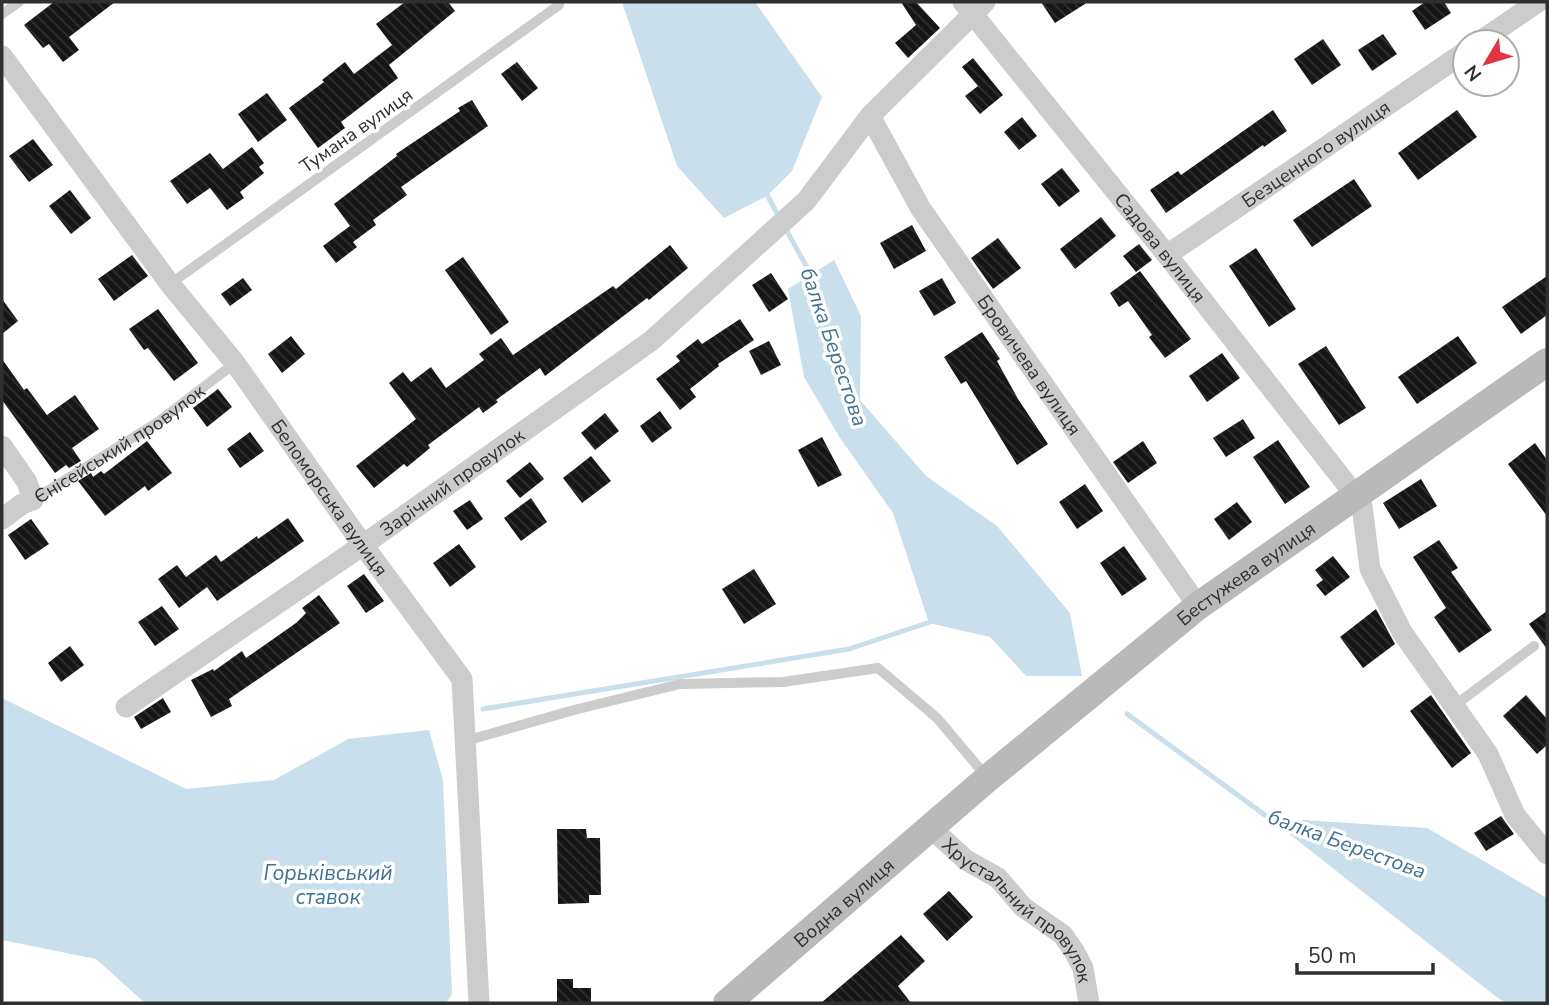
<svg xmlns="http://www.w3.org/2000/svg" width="1549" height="1005" viewBox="0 0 1549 1005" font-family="'Nunito Sans',sans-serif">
	<defs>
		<pattern id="building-back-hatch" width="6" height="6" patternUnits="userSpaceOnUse" patternTransform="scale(1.75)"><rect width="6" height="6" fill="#161616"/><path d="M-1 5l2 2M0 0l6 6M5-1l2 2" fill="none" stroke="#303030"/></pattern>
	</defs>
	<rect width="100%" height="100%" fill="#fff"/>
	<!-- water -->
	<g fill="#c9dfeb">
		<path d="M622 2H755L822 97 792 171 767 196 724 218 677 166Z"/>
		<path d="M834 260 861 316 860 400 926 476 997 526 1070 613 1082 676H1026L990 637 929 623 893 513 840 438 804 377 788 289Z"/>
		<path d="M2 698 186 789 274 780 348 739 429 730 443 780 452 994 446 1003H145L96 959 2 940Z"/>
		<path d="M1269 818 1427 828 1547 898V1003H1509L1499 999Z"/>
	</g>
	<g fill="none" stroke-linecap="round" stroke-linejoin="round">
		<!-- stream -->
		<g stroke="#c9dfeb" stroke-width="5">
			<path d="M764 189 779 217"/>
			<path d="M784 226 813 278"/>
			<path d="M483 709 849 649 936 620"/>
			<path d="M1127 714 1269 818 1275 820"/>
		</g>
	</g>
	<!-- building -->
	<g fill="url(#building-back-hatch)">
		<path d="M54 2H115L69 37 79 50 63 62 49 44 43 48 24 25Z"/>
		<path d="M405 2H448L455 11 389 65 398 78 341 122 345 128 318 148 289 108 324 82 322 80 345 62 354 74 392 45 376 24Z"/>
		<path d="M901 2H916L940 28 908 58 895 43 916 25Z"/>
		<path d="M1041 2H1088L1055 23Z"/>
		<path d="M1425 2H1444L1451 13 1425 30 1412 11Z"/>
		<path d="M1383 34 1397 54 1372 71 1358 50Z"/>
		<path d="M1323 39 1341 65 1312 85 1294 59Z"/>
		<path d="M973 58 1003 95 980 114 965 96 978 86 962 67Z"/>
		<path d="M517 62 538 88 522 101 501 74Z"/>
		<path d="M267 93 287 120 258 142 238 114Z"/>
		<path d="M472 100 488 126 401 187 407 195 373 220 376 225 353 242 357 247 336 263 323 246 350 226 334 204 397 156 396 154 460 111 458 108Z"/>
		<path d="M1273 110 1287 131 1264 147 1263 145 1166 213 1150 190 1178 171 1181 175Z"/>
		<path d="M1457 110 1477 137 1418 180 1398 153Z"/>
		<path d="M1022 117 1037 136 1019 150 1004 132Z"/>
		<path d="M33 139 53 165 29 182 9 156Z"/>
		<path d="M252 147 264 163 259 167 264 173 240 192 244 198 227 210 210 188 187 204 170 181 210 153 223 169Z"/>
		<path d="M1062 168 1080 191 1059 207 1041 184Z"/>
		<path d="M1354 179 1372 206 1312 247 1293 220Z"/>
		<path d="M70 190 91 218 71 234 49 206Z"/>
		<path d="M1101 217 1116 236 1075 269 1060 249Z"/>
		<path d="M912 225 926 251 894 269 880 243Z"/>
		<path d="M998 238 1021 268 993 289 971 258Z"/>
		<path d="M1139 244 1152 260 1136 272 1123 256Z"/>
		<path d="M670 245 688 268 649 300 647 298 545 376 540 368 496 400 498 402 483 413 479 407 428 445 430 448 407 467 404 464 374 488 356 466 416 419 389 383 403 372 411 382 431 367 446 388 484 360 479 354 501 338 513 355 613 286 616 289Z"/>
		<path d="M1256 248 1296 309 1269 327 1229 266Z"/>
		<path d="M132 255 148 276 114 301 98 279Z"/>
		<path d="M463 257 509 322 491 335 445 270Z"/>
		<path d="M1140 271 1191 339 1165 358 1149 337 1152 335 1128 301 1119 307 1110 293Z"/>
		<path d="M771 273 788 299 769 312 752 285Z"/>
		<path d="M1547 276V315L1521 334 1502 307Z"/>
		<path d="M243 278 252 290 230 306 221 294Z"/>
		<path d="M942 278 956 303 934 316 919 291Z"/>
		<path d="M2 299 18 321 2 334Z"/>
		<path d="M158 309 198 363 174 381 148 348 144 350 129 329Z"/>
		<path d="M740 319 754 340 718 364 719 366 690 389 696 397 680 410 656 379 680 361 676 356 698 339 702 344Z"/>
		<path d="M982 332 1000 359 997 361 1018 399 1048 444 1017 465 966 381 961 384 944 357Z"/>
		<path d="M291 336 305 354 282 373 268 354Z"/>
		<path d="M1458 336 1477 363 1417 404 1398 377Z"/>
		<path d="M769 341 781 365 761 375 749 351Z"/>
		<path d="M1326 346 1366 408 1339 425 1298 364Z"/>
		<path d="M1222 353 1240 378 1207 402 1189 376Z"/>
		<path d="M2 359 24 390 27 388 47 415 75 395 99 429 72 448 81 461 69 468 66 465 55 473 2 400Z"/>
		<path d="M218 389 232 407 207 427 193 408Z"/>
		<path d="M660 411 672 428 652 443 640 426Z"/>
		<path d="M605 413 619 431 595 450 581 433Z"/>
		<path d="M1243 419 1255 438 1226 457 1213 438Z"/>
		<path d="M250 432 264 451 240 468 227 449Z"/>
		<path d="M822 437 842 475 818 487 798 450Z"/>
		<path d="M1278 440 1310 487 1285 504 1253 457Z"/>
		<path d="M147 441 172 473 148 491 145 486 105 516 78 481 91 473 93 477 101 471 104 474Z"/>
		<path d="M1143 441 1157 463 1128 483 1113 462Z"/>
		<path d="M1535 443 1547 460V516L1508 464Z"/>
		<path d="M591 456 611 481 582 503 563 478Z"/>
		<path d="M530 462 544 479 520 498 506 481Z"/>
		<path d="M1421 479 1437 506 1399 529 1383 503Z"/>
		<path d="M1085 484 1103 511 1077 529 1059 502Z"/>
		<path d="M531 498 547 522 521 541 504 518Z"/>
		<path d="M470 500 483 519 467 530 453 511Z"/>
		<path d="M1237 502 1252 522 1229 540 1214 519Z"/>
		<path d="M288 518 304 541 217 601 207 587 179 608 158 579 177 565 186 577 216 555 221 562 257 536 258 539Z"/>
		<path d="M31 519 49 544 25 560 8 535Z"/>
		<path d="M1439 540 1458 568 1451 572 1492 630 1459 653 1434 617 1446 608 1413 557Z"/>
		<path d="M459 544 476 567 450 587 433 563Z"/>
		<path d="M1124 546 1147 579 1122 596 1100 563Z"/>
		<path d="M1333 556 1350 577 1325 596 1316 585 1323 580 1315 570Z"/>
		<path d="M754 569 776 604 744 624 722 589Z"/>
		<path d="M364 574 384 601 366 613 347 586Z"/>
		<path d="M319 595 340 623 229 699 232 706 211 717 191 680 213 669 214 671 242 651 246 658 296 623 306 613 302 608Z"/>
		<path d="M162 606 179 629 155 646 138 622Z"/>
		<path d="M1376 609 1395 644 1363 668 1340 637Z"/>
		<path d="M1547 611V649L1529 624Z"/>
		<path d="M70 646 84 665 61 682 48 663Z"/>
		<path d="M1431 695 1471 753 1452 768 1410 711Z"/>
		<path d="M1526 695 1547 719V745L1537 754 1503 716Z"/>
		<path d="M163 698 171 712 141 729 134 717Z"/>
		<path d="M1501 816 1514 834 1486 851 1474 833Z"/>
		<path d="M557 829H586L587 838H600L601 895H589V903L558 904Z"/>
		<path d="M949 891 973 917 947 941 923 914Z"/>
		<path d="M901 935 925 961 898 986 911 1003H821Z"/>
		<path d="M557 979H573V988H591V1003H557Z"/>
	</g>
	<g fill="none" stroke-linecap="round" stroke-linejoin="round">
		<!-- lane -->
		<g stroke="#ccc" stroke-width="10">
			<path d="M2 14 19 2"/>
			<path d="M170 284 559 5V2"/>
			<path id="s1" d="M33 500 158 422 235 363"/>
			<path d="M1454 706 1534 646"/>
			<path d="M465 741 574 710 680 684 783 682 878 668 937 718 986 776"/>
		</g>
		<!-- street -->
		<g stroke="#ccc" stroke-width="21">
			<path id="s2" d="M963 2 1167 255 1355 495 1362 506 1370 569 1402 632 1488 754 1515 815 1547 854"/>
			<path d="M1479 42 1538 2"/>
			<path id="s3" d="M2 56 170 284 235 363 363 545 462 679 479 1003"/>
			<path id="s4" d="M870 116 921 209 1198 606"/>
			<path id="s5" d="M1167 255 1465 52"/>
			<path d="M2 446 27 482 33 500 22 504 2 519"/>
			<path id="s6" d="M126 707 363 545 651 341 806 201 870 116 985 2"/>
			<path id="s7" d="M931 828 966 860 998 878 1023 907 1063 935 1074 951 1083 968 1089 1003"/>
		</g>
		<!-- secondary -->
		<path stroke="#b9b9b9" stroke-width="28" id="s8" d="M727 1003 988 778 1198 606 1547 362"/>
	</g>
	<g text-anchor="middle" stroke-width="7" stroke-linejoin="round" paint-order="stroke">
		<!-- street labels -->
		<g font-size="19" fill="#2f2f2f" stroke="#fff">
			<text transform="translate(356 130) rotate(-35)" y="7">Тумана вулиця</text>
			<text dy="7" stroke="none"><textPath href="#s5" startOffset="180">Безценного вулиця</textPath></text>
			<text dy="7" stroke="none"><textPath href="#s2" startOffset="315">Садова вулиця</textPath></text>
			<text dy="7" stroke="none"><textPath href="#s4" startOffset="296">Бровичева вулиця</textPath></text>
			<text dy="7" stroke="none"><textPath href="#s1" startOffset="103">Єнісейський провулок</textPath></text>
			<text dy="7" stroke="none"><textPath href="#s6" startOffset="396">Зарічний провулок</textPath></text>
			<text dy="7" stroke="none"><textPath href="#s3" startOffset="550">Беломорська вулиця</textPath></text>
			<text dy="7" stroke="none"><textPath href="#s8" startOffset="674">Бестужева вулиця</textPath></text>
			<text dy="7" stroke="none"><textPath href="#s8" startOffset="154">Водна вулиця</textPath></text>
			<text dy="7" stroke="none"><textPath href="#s7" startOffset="122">Хрустальний провулок</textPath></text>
		</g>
		<!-- water labels -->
		<g font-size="21" font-style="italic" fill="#3e7290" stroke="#fff">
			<text transform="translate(834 347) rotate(71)" y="7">балка Берестова</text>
			<text transform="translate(1347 844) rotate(20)" y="7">балка Берестова</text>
			<text x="328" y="880">Горьківський<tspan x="328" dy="24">ставок</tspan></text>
		</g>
	</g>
	<!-- border -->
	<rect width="1549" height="1005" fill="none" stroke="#2f2f2f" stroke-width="7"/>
	<!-- north arrow -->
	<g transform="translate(1486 63) rotate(232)"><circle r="33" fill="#ffffff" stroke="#acacac" stroke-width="2"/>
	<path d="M0-5L12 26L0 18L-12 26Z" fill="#e33444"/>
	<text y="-10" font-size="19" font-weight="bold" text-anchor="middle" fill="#2f2f2f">N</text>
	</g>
	<!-- scale -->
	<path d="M1297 963v10h136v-10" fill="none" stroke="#2f2f2f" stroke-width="3.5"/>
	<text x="1308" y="963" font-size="21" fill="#2f2f2f" stroke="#ffffff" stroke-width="5" paint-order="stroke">50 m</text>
</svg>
